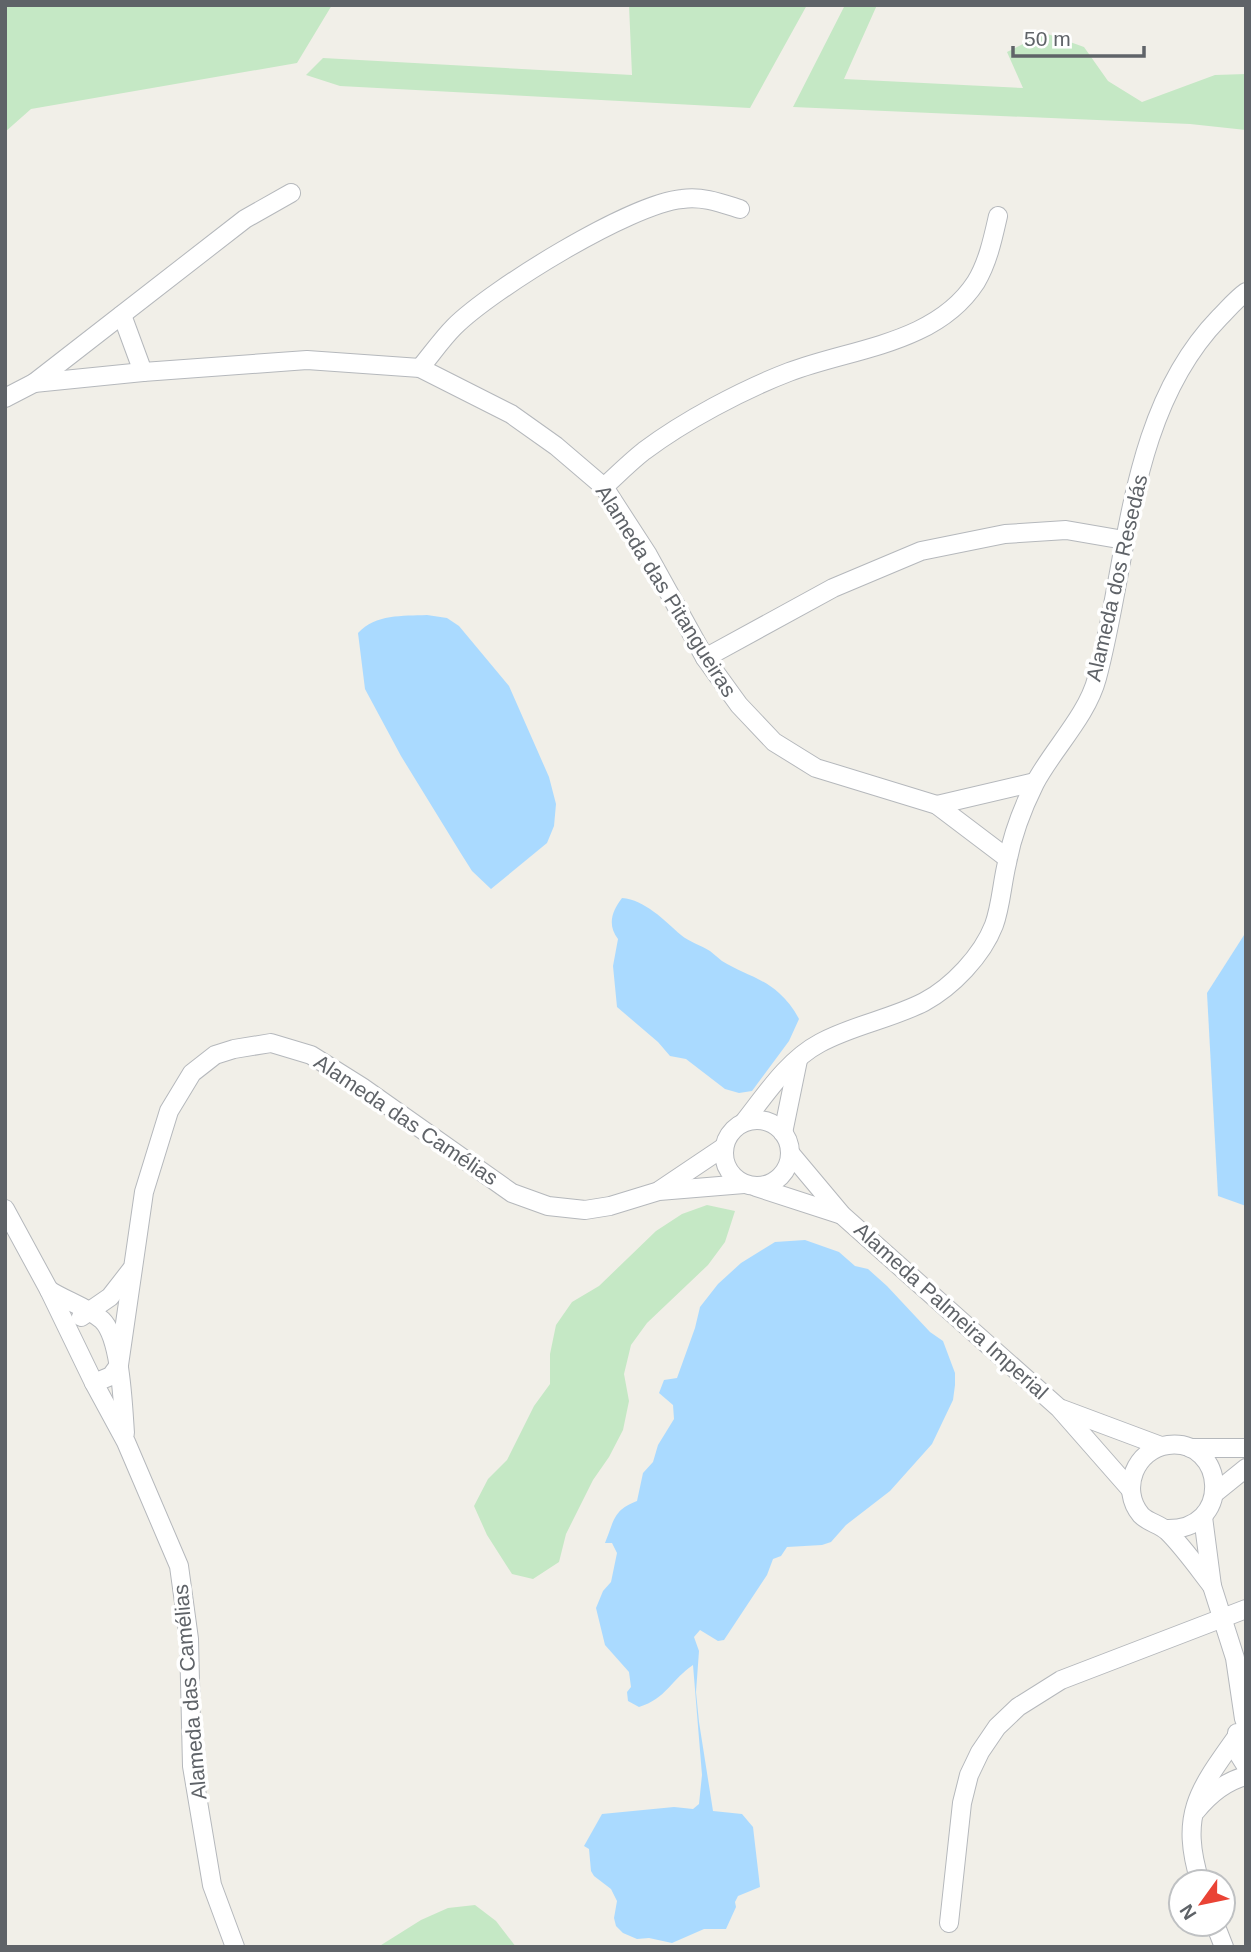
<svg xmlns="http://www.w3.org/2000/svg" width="1251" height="1952" viewBox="0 0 1251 1952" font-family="Arial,sans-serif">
	<rect width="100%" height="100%" fill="#f1efe8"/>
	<!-- green -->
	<g fill="#c5e8c5">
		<path d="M5 5H332L297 63 31 109 5 132Z"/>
		<path d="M629 5H807L750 108 340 86 306 75 323 58 632 75Z"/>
		<path d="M845 5H877L844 79 1023 88 1007 52 1045 33 1084 47 1108 81 1142 102 1215 75 1246 74V130L1190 124 793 107Z"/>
		<path d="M707 1205 735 1211 725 1242 708 1265 647 1323 631 1345 624 1374 629 1401 623 1430 609 1457 593 1480 566 1534 559 1562 533 1579 512 1574 487 1535 474 1506 488 1479 507 1460 534 1406 550 1384V1354L556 1325 572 1302 599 1286 656 1231 682 1214Z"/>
		<path d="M475 1905 496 1921 516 1947H378L421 1920 448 1908Z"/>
	</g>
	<!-- water -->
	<g fill="#aadaff">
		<path d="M427 615 447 618 459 626 509 686 549 777 556 804 554 826 547 843 491 889 472 871 460 852 401 756 365 689 358 633C376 614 402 616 427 615Z"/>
		<path d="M622 898C645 900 664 920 681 935 689 942 701 945 710 951 714 954 718 958 722 961 741 973 763 978 779 993 787 1000 794 1009 799 1019L789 1041 752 1091 739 1093 725 1089 686 1059 670 1056 658 1042 617 1007 613 966 618 939C607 925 612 911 622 898Z"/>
		<path d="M1246 932V1206L1218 1196 1207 993Z"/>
		<path d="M805 1240 839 1252 855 1266 868 1269 887 1286 930 1332 943 1341 955 1373V1385L953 1400 932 1444 890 1491 846 1525 831 1542 822 1545 787 1547 781 1556 773 1559 767 1575 724 1640 718 1641 700 1630 694 1637 699 1651 696 1692 699 1722 713 1811 742 1814 753 1827 760 1887 738 1896 735 1902 736 1907 726 1929H704L672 1943 649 1938 637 1939 623 1933 616 1926 614 1918 617 1901 611 1889 594 1876 591 1871 589 1849 584 1846 602 1814 674 1807 693 1809 699 1804 702 1775 693 1665C672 1679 666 1699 639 1707L628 1701 627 1692 631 1687 629 1672 605 1645 596 1608 603 1591 611 1582 617 1553 612 1543H605C614 1521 613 1510 637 1501L643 1473 653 1462 658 1445 674 1419 673 1405 659 1393 664 1380 677 1378 695 1328 700 1307 718 1284 741 1263 775 1242Z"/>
	</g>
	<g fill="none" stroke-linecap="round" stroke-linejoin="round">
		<defs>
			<g id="minor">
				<path d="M122 315 143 372"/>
				<path d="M420 368C431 355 442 339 454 327 492 289 630 204 682 199 703 196 721 203 740 209"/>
				<path d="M34 383 143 372 307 360 420 368 511 414 556 446 604 487 648 555 705 658 739 705 774 742 816 768 937 805 1007 858"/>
				<path d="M5 398 34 383 245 219 291 193"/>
				<path d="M604 487C617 475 630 462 644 451 684 421 742 390 789 372 853 348 936 344 976 282 988 262 993 238 998 216"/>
				<path d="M705 658 833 588 921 551 1005 534 1066 530 1124 540"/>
				<path d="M937 805 1035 782"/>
				<circle cx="757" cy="1153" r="33"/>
				<path d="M744 1122C766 1094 788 1060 820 1043 853 1025 891 1019 924 1002 952 987 982 956 994 925 1001 906 1002 883 1007 863 1012 836 1023 807 1035 783 1053 749 1087 716 1097 678 1129 559 1128 412 1219 318 1228 309 1236 299 1246 292"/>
				<path d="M783 1133 798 1060"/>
				<path d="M790 1153 842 1215 1059 1408 1131 1490"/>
				<path d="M756 1187 842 1215"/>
				<path d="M660 1190 724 1147"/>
				<path d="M5 1209 49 1290 94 1383 126 1442 179 1566 189 1639 192 1766 212 1885 235 1947"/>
				<path d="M49 1290C66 1301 87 1307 102 1320 121 1338 123 1407 125 1433"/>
				<path d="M81 1317 110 1297 131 1270"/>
				<path d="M94 1383 111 1376 119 1365 144 1192 169 1111 192 1073 215 1055 234 1049 271 1043 311 1055 362 1087 512 1193 548 1206 585 1210 610 1206 659 1191 744 1184"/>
				<path d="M1062 1409 1161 1446"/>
				<path d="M1190 1448H1246"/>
				<path d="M1215 1493 1246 1468"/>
				<path d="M1203 1517 1212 1586 1235 1658 1244 1719"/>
				<path d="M1165 1529C1234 1532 1226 1438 1168 1445 1136 1449 1119 1489 1141 1515 1149 1523 1160 1524 1168 1532 1184 1548 1198 1568 1212 1586"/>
				<path d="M1237 1733 1236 1750 1246 1766"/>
				<path d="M1196 1811C1209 1795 1226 1781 1246 1776"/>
				<path d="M1200 1882C1180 1816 1197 1792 1235 1739"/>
				<path d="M949 1923 962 1803 969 1775 980 1752 997 1727 1018 1707 1061 1680 1246 1609"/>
				<path d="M1215 1924 1224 1947"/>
			</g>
		</defs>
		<!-- minor casing -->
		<use href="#minor" stroke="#b5b8bc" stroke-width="20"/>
		<!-- minor -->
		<use href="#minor" stroke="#fff" stroke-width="18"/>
	</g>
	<g text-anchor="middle" stroke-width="7" stroke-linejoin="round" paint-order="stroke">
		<!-- street labels -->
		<g font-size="21" fill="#5f6368" stroke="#fff">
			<text transform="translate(1117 578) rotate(-77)" y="7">Alameda dos Resedás</text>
			<text transform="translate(666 591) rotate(58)" y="7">Alameda das Pitangueiras</text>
			<text transform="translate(406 1120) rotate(34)" y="7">Alameda das Camélias</text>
			<text transform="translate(951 1311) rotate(42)" y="7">Alameda Palmeira Imperial</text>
			<text transform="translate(190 1692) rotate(-95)" y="7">Alameda das Camélias</text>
		</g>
	</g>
	<!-- border -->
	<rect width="1251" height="1952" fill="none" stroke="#5f6368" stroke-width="14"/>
	<!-- north arrow -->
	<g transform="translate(1202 1903) rotate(237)"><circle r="33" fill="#ffffff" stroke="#bfc1c3" stroke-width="2"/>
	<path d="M0-5L12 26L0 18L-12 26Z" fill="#ea4335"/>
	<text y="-10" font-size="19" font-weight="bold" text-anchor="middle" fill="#5f6368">N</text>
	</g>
	<!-- scale -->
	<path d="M1013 46v10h131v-10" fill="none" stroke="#5f6368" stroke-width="3.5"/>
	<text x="1024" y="46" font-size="21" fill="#5f6368" stroke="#ffffff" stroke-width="5" paint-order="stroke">50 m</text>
</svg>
